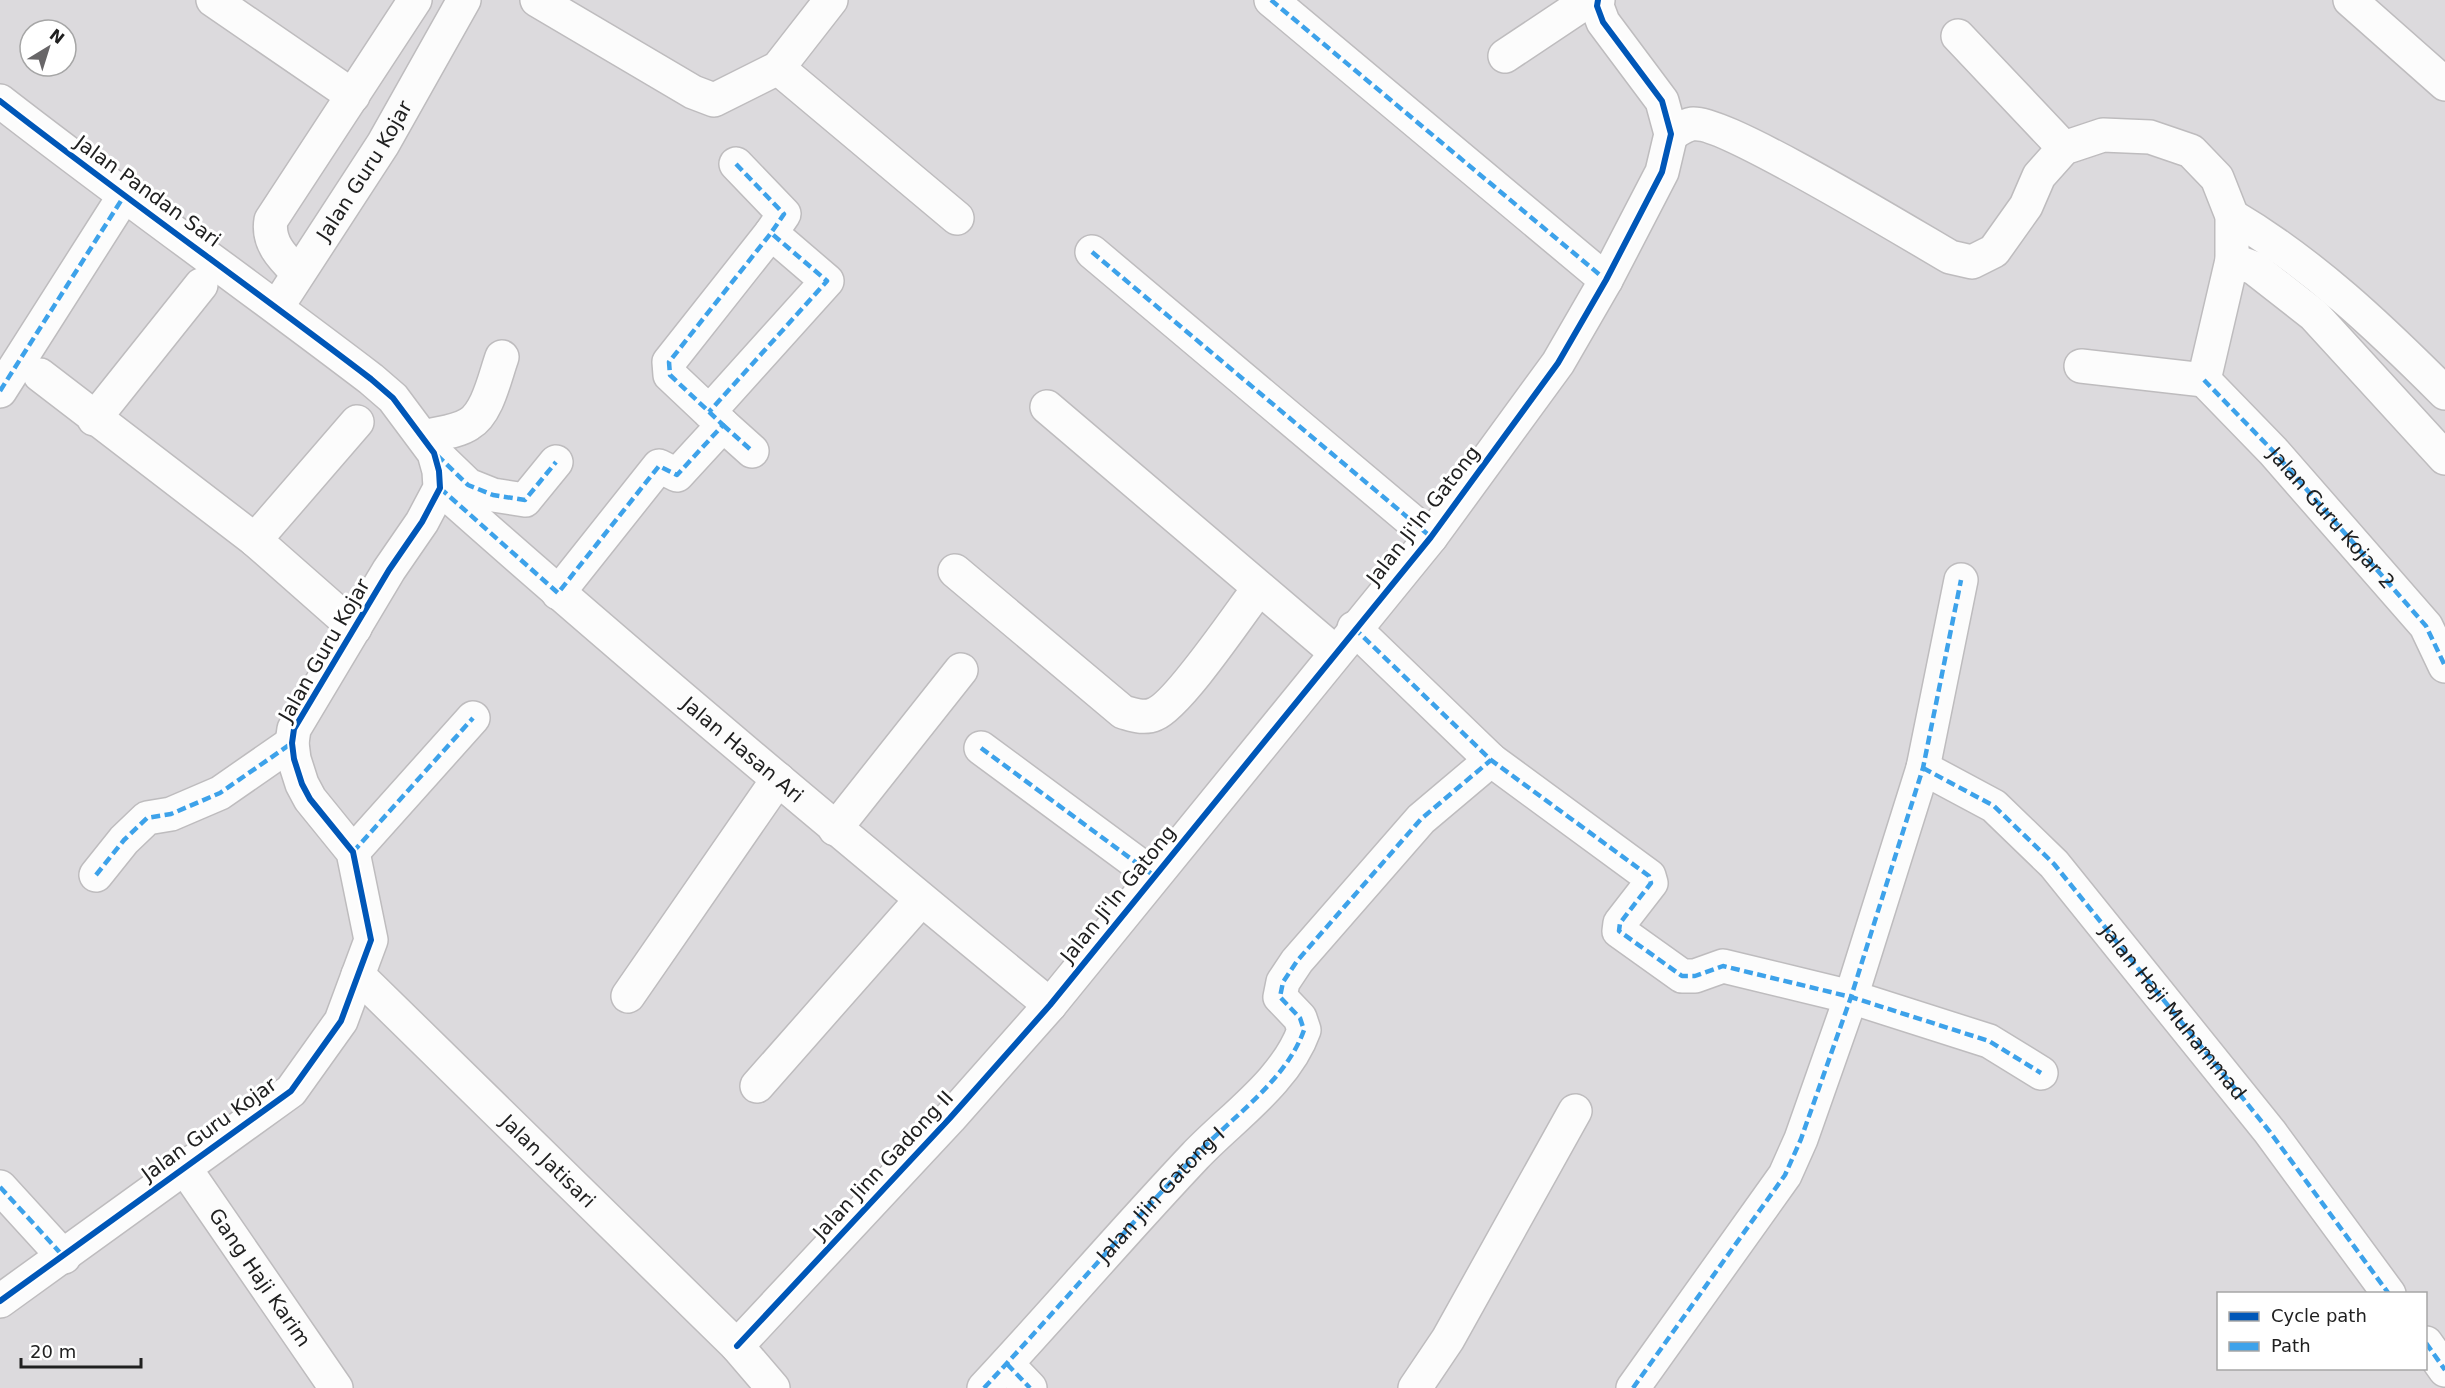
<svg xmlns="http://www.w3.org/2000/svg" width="2445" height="1388" viewBox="0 0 2445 1388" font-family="'DejaVu Sans',sans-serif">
	<rect width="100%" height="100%" fill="#ede9ee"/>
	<!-- residential -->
	<path fill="#dcdadd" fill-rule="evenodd" d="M0 0H2445V1388H0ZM30 30H66V66H30ZM2218 1294H2426V1368H2218Z"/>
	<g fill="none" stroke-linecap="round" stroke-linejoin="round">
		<defs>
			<g id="minor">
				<path d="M213 0 353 96"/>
				<path d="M537 0 693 92 714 100 778 68 831 0"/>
				<path d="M1271 0 1606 280"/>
				<path d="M2350 0 2445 84"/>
				<path d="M1958 36 2064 148"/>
				<path d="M1505 56 1589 0"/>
				<path d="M778 68 957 218"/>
				<path d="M0 101C122 196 248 285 371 379L393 398 434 453 439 471 440 488 422 522 389 570 294 729 292 743 294 759 302 784 310 799 353 852 371 940 341 1021 291 1091 0 1301"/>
				<path d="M1671 134C1677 131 1685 125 1692 124 1722 119 1912 235 1950 257L1972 262 1994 251 2026 206 2039 176 2064 148 2103 135 2150 137 2191 151 2217 178 2232 216V260L2204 380"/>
				<path d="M736 164 784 214 771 233"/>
				<path d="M2232 216C2312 263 2380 328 2445 393"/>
				<path d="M1092 252 1431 537"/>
				<path d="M2232 260 2254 268 2314 315 2445 458"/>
				<path d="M298 273C283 258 267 243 271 220L415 0"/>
				<path id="s1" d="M277 307 383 144 464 0"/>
				<path d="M2081 366 2204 380"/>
				<path d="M40 375 255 540 355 628"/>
				<path id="s2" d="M2204 380 2273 451 2426 626 2445 666"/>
				<path d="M0 391 124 196"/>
				<path d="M1047 407 1335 652"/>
				<path d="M94 419 201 285"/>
				<path d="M723 425 752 451"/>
				<path d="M424 437C438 433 457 432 469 424 488 413 495 376 502 357"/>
				<path d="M440 458 468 485 493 495 525 500 556 462"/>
				<path id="s3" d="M440 488C639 665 844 836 1050 1005"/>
				<path d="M255 540 357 422"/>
				<path d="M955 571 1123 712C1134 715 1144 719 1155 714 1179 704 1240 613 1259 588"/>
				<path d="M558 593 659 466 677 475 723 425 670 375 669 362 771 233 827 281 709 412"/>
				<path d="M1354 628 1491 760 1649 876 1651 883 1620 923 1619 931 1682 976H1695L1723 966 1851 997 1989 1041 2041 1073"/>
				<path d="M981 748 1153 875"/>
				<path d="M1923 768 1994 806 2054 864 2270 1132 2389 1294"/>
				<path d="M835 829 961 670"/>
				<path d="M353 852 473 718"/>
				<path d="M96 875 124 840 147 818 171 814 220 793 292 743"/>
				<path id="s4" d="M358 975 737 1346 773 1388"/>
				<path d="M628 996 778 779"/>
				<path d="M757 1086 921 900"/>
				<path id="s5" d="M184 1167 336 1388"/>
				<path d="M0 1187 64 1257"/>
				<path d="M2426 1343 2445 1370"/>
				<path d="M737 1346 950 1118 1050 1005 1431 537 1558 363 1606 280 1662 172 1671 134 1662 101 1603 22 1597 6 1598 0"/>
				<path d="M1007 1364 1030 1388"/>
				<path id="s6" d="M984 1388C1055 1312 1123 1232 1195 1156 1231 1118 1286 1081 1304 1030L1300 1018 1280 997 1283 982 1297 961 1421 819 1491 760"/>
				<path d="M1415 1388 1448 1339 1575 1111"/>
				<path d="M1633 1388 1785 1175 1801 1139 1851 997 1923 768 1961 580"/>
			</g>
		</defs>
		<!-- minor casing -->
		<use href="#minor" stroke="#bebcbe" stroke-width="36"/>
		<!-- minor -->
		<use href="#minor" stroke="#fcfcfc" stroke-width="33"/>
		<!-- quiet -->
		<g stroke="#3da2ea" stroke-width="4.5" stroke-dasharray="9 4.5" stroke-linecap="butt">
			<path d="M1271 0 1606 280"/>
			<path d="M736 164 784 214 771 233"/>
			<path d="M1092 252 1431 537"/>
			<path d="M2204 380 2273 451 2426 626 2445 666"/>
			<path d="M0 391 124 196"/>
			<path d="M723 425 752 451"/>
			<path d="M437 455 468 485 493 495 525 500 556 462"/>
			<path d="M440 488 558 593 659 466 677 475 723 425 670 375 669 362 771 233 827 281 709 412"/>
			<path d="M1354 628 1491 760 1649 876 1651 883 1620 923 1619 931 1682 976H1695L1723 966 1851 997 1989 1041 2041 1073"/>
			<path d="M981 748 1153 875"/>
			<path id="s7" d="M1923 768 1994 806 2054 864 2270 1132 2389 1294"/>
			<path d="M353 852 473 718"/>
			<path d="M96 875 124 840 147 818 171 814 220 793 292 743"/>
			<path d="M0 1187 64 1257"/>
			<path d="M2426 1343 2445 1370"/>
			<path d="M1007 1364 1030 1388"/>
			<path d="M984 1388C1055 1312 1123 1232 1195 1156 1231 1118 1286 1081 1304 1030L1300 1018 1280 997 1283 982 1297 961 1421 819 1491 760"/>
			<path d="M1633 1388 1785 1175 1801 1139 1851 997 1923 768 1961 580"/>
		</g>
		<defs>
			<g id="cycleway">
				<path d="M0 101C122 196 248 285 371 379L393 398 434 453 439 471 440 488 422 522 389 570 294 729 292 743 294 759 302 784 310 799 353 852 371 940 341 1021 291 1091 0 1301"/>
				<path d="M737 1346 950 1118 1050 1005 1431 537 1558 363 1606 280 1662 172 1671 134 1662 101 1603 22 1597 6 1598 0"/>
			</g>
		</defs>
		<!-- cycleway casing -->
		<use href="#cycleway" stroke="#fff" stroke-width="10"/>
		<!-- cycleway -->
		<use href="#cycleway" stroke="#0057b8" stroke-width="6"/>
	</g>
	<g text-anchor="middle" stroke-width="6" stroke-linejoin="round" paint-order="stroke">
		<!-- street labels -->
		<g font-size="20" fill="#202020" stroke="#fff">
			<text dy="7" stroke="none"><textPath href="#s1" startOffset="162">Jalan Guru Kojar</textPath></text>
			<text transform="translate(148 191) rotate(36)" y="7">Jalan Pandan Sari</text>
			<text transform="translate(1423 515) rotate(-52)" y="7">Jalan Ji'ln Gatong</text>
			<text dy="7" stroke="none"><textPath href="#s2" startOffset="188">Jalan Guru Kojar 2</textPath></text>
			<text transform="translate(324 650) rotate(-60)" y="7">Jalan Guru Kojar</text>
			<text dy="7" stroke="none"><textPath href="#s3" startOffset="400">Jalan Hasan Ari</textPath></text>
			<text transform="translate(1118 894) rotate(-51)" y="7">Jalan Ji'ln Gatong</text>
			<text dy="7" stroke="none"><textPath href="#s7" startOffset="354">Jalan Haji Muhammad</textPath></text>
			<text transform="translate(209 1129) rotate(-36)" y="7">Jalan Guru Kojar</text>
			<text dy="7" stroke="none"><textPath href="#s4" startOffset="266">Jalan Jatisari</textPath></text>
			<text transform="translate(883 1165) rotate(-47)" y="7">Jalan Jinn Gadong II</text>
			<text dy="7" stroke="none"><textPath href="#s6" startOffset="262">Jalan Jiin Gatong I</textPath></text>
			<text dy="7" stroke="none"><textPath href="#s5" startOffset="134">Gang Haji Karim</textPath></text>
		</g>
	</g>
	<!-- legend -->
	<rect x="2217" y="1292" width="210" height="78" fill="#ffffff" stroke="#a6a6a6" stroke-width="1.5"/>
	<rect x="2229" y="1312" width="30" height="9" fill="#0057b8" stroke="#a6a6a6" stroke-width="1.5"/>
	<text x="2271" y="1322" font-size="18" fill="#202020">Cycle path</text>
	<rect x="2229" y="1342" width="30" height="9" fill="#3da2ea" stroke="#a6a6a6" stroke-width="1.5"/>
	<text x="2271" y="1352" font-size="18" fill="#202020">Path</text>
	<!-- north arrow -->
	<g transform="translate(48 48) rotate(38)"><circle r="28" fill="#ffffff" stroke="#a6a6a6" stroke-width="1.5"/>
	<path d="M0-4.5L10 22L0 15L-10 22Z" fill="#686668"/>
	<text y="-9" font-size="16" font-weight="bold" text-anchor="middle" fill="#202020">N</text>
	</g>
	<!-- scale -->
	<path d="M21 1358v9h120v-9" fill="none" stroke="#202020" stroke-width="3"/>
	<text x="30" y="1358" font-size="18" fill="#202020" stroke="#ffffff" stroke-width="4.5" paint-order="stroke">20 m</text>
</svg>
